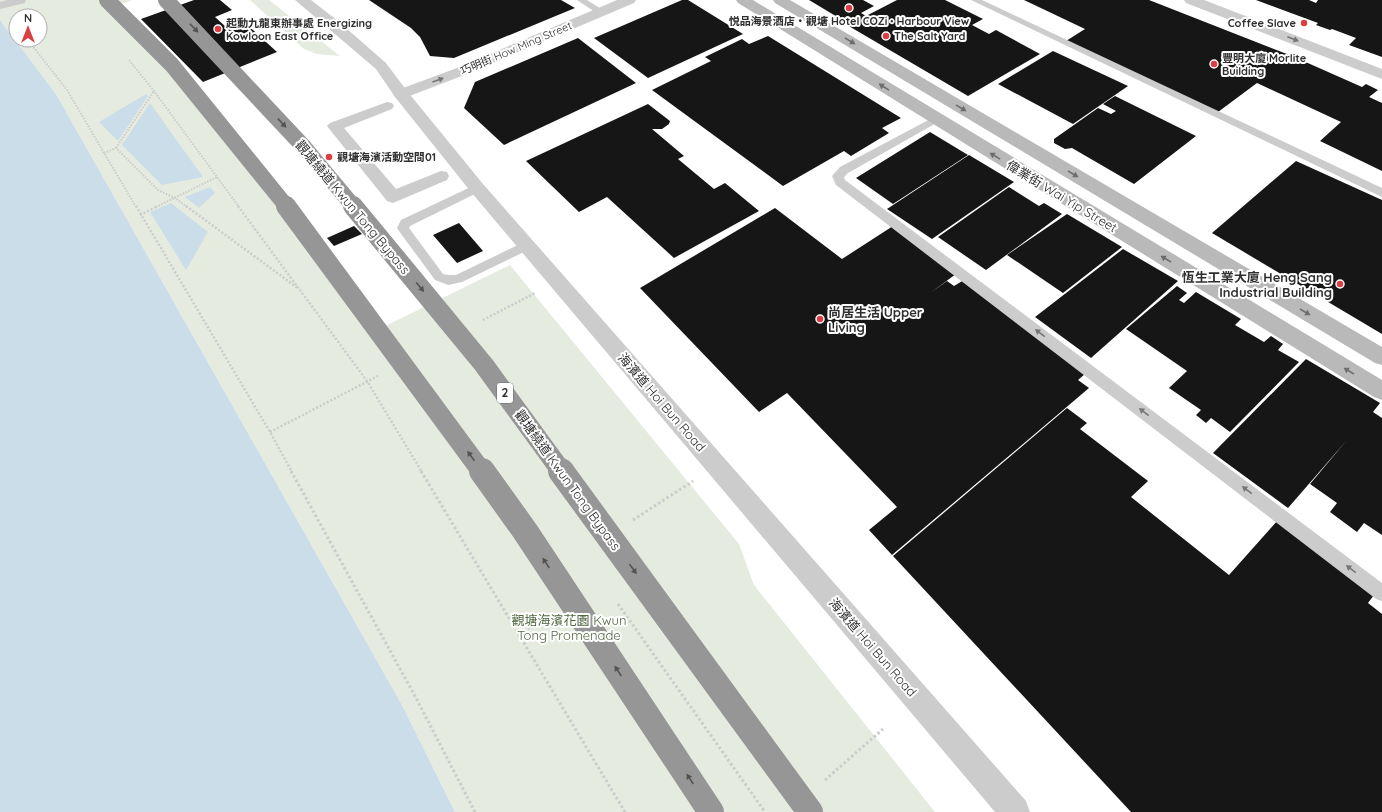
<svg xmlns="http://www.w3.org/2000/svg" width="1382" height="812" viewBox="0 0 1382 812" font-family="Quicksand,'Noto Sans TC',sans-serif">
	<rect width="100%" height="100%" fill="#fff"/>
	<!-- green -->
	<g fill="#e5ebdf" fill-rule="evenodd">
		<path d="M0 0H132L113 7 213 123 373 332 510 265 739 544 754 585 935 812H455L402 705 56 94 0 20ZM16 16H40V40H16Z"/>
		<path d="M250 0H269L340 56 317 54 304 49Z"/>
	</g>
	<!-- water -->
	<g fill="#ccddea">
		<path d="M0 20 56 94 402 705 455 812H0Z"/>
		<path d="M146 94 148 96 118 141 99 122Z"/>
		<path d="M150 103 203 177 162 185 122 145Z"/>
		<path d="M210 187 215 193 199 208 185 197Z"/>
		<path d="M171 203 208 232 186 270 150 212Z"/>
	</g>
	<!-- building -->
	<g fill="#161616">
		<path d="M194 0H220L232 10 215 17 226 27 243 21 277 52 203 82 141 19Z"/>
		<path d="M369 0H561L575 8 454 58 430 56 420 37 411 28Z"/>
		<path d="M682 0H688L743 34 648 78 594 38Z"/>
		<path d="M809 0H863L874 6 861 13 866 16 897 0H945L983 19 972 25 989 34 996 30 1040 54 968 96 847 25 849 24Z"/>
		<path d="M1024 0H1149L1292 56 1362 87 1366 84 1378 90 1369 97 1382 103V171L1320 141 1341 122 1257 83 1218 112 1066 41 1085 29Z"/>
		<path d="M1256 0H1309L1316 3 1318 0H1382V57L1349 45 1356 38 1332 29 1330 30 1316 25 1318 23Z"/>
		<path d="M768 36 901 118 882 128 889 133 851 156 844 151 783 186 652 90 711 61 705 57 742 39 749 44Z"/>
		<path d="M578 38 636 83 504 145 464 108 475 82Z"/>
		<path d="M1053 51 1128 86 1073 124 998 84Z"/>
		<path d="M1115 96 1196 136 1134 184 1072 148 1065 149 1054 143V139L1098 108 1111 114 1116 111 1103 104Z"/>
		<path d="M648 104 670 121 669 124 662 129H652L684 156 678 159 714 189 725 183 759 211 674 258 607 197 579 212 526 161Z"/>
		<path d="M930 132 968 155 893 204 856 178Z"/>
		<path d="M969 155 1014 182 932 239 887 209Z"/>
		<path d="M1296 161 1382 200V334L1212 233Z"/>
		<path d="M1009 187 1039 206 1044 203 1062 214 986 270 938 237Z"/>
		<path d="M775 208 842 259 893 226 956 274 930 293 947 281 954 286 964 280 1085 374 1078 380 1089 388 892 555 869 530 897 507 787 393 759 412 640 288Z"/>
		<path d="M1067 214 1122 247 1063 293 1007 255Z"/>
		<path d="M459 223 483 251 457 263 433 235Z"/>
		<path d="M354 226 362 234 334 246 327 238Z"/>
		<path d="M1123 249 1178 281 1091 358 1035 317Z"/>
		<path d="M1177 286 1187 293 1179 300 1184 303 1196 292 1241 319 1235 325 1264 342 1271 336 1283 344 1278 350 1299 362 1230 432 1211 418 1206 423 1196 415 1201 410 1169 388 1187 371 1126 329Z"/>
		<path d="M1306 359 1380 403 1373 412 1382 418V535L1364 523 1357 532 1330 512 1337 503 1310 484 1347 440 1288 508 1213 453Z"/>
		<path d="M1067 408 1087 423 1080 429 1148 481 1131 497 1229 575 1278 520 1374 595 1368 603 1382 614V812H1131L893 556Z"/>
	</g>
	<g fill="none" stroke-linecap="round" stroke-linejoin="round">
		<!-- path-far2 -->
		<g stroke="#ccc" stroke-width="2" stroke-dasharray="1.5 1.5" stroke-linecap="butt">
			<path d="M28 40 67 90 136 207"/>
			<path d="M129 60 154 91 239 207"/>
			<path d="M116 148 154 91"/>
			<path d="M104 153 116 148 158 190 175 198 187 207"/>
			<path d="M156 207 217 177"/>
		</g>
		<!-- path-far1 -->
		<g stroke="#ccc" stroke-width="2.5" stroke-dasharray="2 2" stroke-linecap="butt">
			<path d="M136 206 270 432 292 472"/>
			<path d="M186 206 299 289"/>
			<path d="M238 206 367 381 422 472"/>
			<path d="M140 215 158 206"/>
			<path d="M483 320 535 293"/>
			<path d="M270 432 378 376"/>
		</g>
		<!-- path -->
		<g stroke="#ccc" stroke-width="3" stroke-dasharray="2.5 2.5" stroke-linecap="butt">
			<path d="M291 471 415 696 475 812"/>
			<path d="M421 471 625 812"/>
			<path d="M633 520 693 481"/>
			<path d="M618 604 765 812"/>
			<path d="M519 634 545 617"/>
			<path d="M825 780 883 729"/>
		</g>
		<!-- service -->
		<g fill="#ccc" fill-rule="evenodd">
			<path d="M577 0H587L606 12 601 15 598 14Z"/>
			<path d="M971 0H982L1382 188V197Z"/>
			<path d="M936 116 941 119 940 121 848 173 844 177 845 180 1382 583V601L1376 599 836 185 832 176 840 167Z"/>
			<path d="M477 184 481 185 483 188 481 191 410 226 409 228 443 274 448 275H456L522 243 526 242 530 243 532 246 530 249 462 282 448 285 435 280 399 231 397 228 401 220Z"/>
		</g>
		<!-- pedestrian -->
		<g fill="#ccc" fill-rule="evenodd">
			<path d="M7 0H26L25 3 0 9V2Z"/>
			<path d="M387 102 392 103 394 106 392 109 344 128 396 189 441 171 447 172 449 176 447 180 393 203 387 201 327 126 330 123Z"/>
		</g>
		<!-- minor -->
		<path fill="#ccc" fill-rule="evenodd" d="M617 0H636L634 3 467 74 407 97 401 99 395 97 393 94 395 91 457 68Z"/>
		<!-- tertiary -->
		<g fill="#ccc" fill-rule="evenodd">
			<path d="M295 0H311L338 21 386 63 407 91 483 184 1026 801 1030 812H995L471 192 395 97 376 69Z"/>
			<path d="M1184 0H1204L1382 69V79L1186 3Z"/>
		</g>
		<!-- secondary -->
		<g fill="#b9b9b9" fill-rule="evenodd">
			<path d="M736 0H753L1382 380V400L1374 397 738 3Z"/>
			<path d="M773 0H790L1382 347V365L1375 363 775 3Z"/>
		</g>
		<!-- motorway-bridge-far2 -->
		<g stroke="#969696" stroke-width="16">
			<path d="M107 0 172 65 287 207"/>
			<path d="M166 0 304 147 354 207"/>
		</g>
		<!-- motorway-bridge-far1 -->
		<g stroke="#969696" stroke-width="20">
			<path d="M286 206 482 472"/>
			<path d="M353 206 484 365 562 472"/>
		</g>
		<!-- motorway-bridge -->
		<g stroke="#969696" stroke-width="26">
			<path d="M482 471 525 531 711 812"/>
			<path d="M561 471 810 812"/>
		</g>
	</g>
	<!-- one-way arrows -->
	<defs><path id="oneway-solid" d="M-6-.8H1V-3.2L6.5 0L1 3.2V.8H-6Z"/></defs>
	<g fill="#535353">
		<use href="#oneway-solid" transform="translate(194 28) rotate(46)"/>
		<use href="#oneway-solid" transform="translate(282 123) rotate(47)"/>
		<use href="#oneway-solid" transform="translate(420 287) rotate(50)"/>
		<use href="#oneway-solid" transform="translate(471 456) rotate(-126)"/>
		<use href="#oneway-solid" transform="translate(546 563) rotate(-123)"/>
		<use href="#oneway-solid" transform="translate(633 569) rotate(54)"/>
		<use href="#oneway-solid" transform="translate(618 671) rotate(-123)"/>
		<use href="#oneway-solid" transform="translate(690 779) rotate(-123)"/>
	</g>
	<g fill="#767676">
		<use href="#oneway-solid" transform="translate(1293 39) rotate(21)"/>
		<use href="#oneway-solid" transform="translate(438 80) rotate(-20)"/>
		<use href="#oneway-solid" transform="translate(1040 333) rotate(-143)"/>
		<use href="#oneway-solid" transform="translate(1144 412) rotate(-143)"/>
		<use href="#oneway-solid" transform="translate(1247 490) rotate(-143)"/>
		<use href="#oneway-solid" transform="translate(1351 569) rotate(-143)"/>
	</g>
	<g fill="#6d6d6d">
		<use href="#oneway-solid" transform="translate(850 41) rotate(31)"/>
		<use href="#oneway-solid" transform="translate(884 87) rotate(-148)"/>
		<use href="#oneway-solid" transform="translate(961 108) rotate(31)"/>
		<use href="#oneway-solid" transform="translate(995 156) rotate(-149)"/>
		<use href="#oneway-solid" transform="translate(1073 174) rotate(31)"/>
		<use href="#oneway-solid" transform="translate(1166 259) rotate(-149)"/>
		<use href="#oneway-solid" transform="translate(1305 312) rotate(31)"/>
		<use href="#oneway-solid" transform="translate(1349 371) rotate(-149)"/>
	</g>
	<!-- markers -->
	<g fill="#d93f43" stroke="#fff" stroke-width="1.5">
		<circle cx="849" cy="8" r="4"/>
		<circle cx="1304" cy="23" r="4"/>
		<circle cx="218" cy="29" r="4"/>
		<circle cx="886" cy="36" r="4"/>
		<circle cx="1214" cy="64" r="4"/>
		<circle cx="329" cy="157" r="4"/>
		<circle cx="1340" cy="284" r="4"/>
		<circle cx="820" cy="319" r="4"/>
	</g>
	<g text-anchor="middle" stroke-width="4" stroke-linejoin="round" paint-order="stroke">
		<!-- far-poi labels -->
		<g font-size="11" font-weight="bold" fill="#2f2f2f" stroke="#fff" text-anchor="start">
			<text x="849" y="25" text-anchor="middle">悦品海景酒店‧觀塘 Hotel COZi ∙ Harbour View</text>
			<text x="226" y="27">起動九龍東辦事處 Energizing<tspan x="226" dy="13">Kowloon East Office</tspan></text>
			<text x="1296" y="27" text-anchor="end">Coffee Slave</text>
			<text x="894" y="40">The Salt Yard</text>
			<text x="1222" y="62">豐明大廈 Morlite<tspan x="1222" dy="13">Building</tspan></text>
			<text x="337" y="161">觀塘海濱活動空間01</text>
		</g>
		<!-- far-street labels -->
		<g font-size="11" fill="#2f2f2f" stroke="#fff">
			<text transform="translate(516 48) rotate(-23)" y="4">巧明街 How Ming Street</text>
		</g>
		<!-- shield labels -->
		<rect fill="#fff" stroke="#6d6d6d" stroke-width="1" x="497" y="383" width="16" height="20" rx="3"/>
		<g font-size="12" font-weight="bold" fill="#2f2f2f">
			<text x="505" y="397">2</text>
		</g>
		<!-- street labels -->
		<g font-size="13" fill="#2f2f2f" stroke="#fff">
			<text transform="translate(1062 196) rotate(31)" y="5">偉業街 Wai Yip Street</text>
			<text transform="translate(353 207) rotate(50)" y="5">觀塘繞道 Kwun Tong Bypass</text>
			<text transform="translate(662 402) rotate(49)" y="5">海濱道 Hoi Bun Road</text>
			<text transform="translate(568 480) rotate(54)" y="5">觀塘繞道 Kwun Tong Bypass</text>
			<text transform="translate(873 647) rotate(49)" y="5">海濱道 Hoi Bun Road</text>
		</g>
		<!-- poi labels -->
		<g font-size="13" font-weight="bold" fill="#2f2f2f" stroke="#fff" text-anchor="end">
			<text x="1332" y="282">恆生工業大廈 Heng Sang<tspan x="1332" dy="15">Industrial Building</tspan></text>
			<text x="828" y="317" text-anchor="start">尚居生活 Upper<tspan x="828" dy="15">Living</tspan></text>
		</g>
		<!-- park labels -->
		<g font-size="13" fill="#516840" stroke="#fff">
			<text x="569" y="625">觀塘海濱花園 Kwun<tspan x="569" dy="15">Tong Promenade</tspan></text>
		</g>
	</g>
	<!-- north arrow -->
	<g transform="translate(28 28)"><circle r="19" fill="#ffffff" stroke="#acacac"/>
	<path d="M0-3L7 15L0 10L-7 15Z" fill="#d93f43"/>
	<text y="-6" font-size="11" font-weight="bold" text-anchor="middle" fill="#2f2f2f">N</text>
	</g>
</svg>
